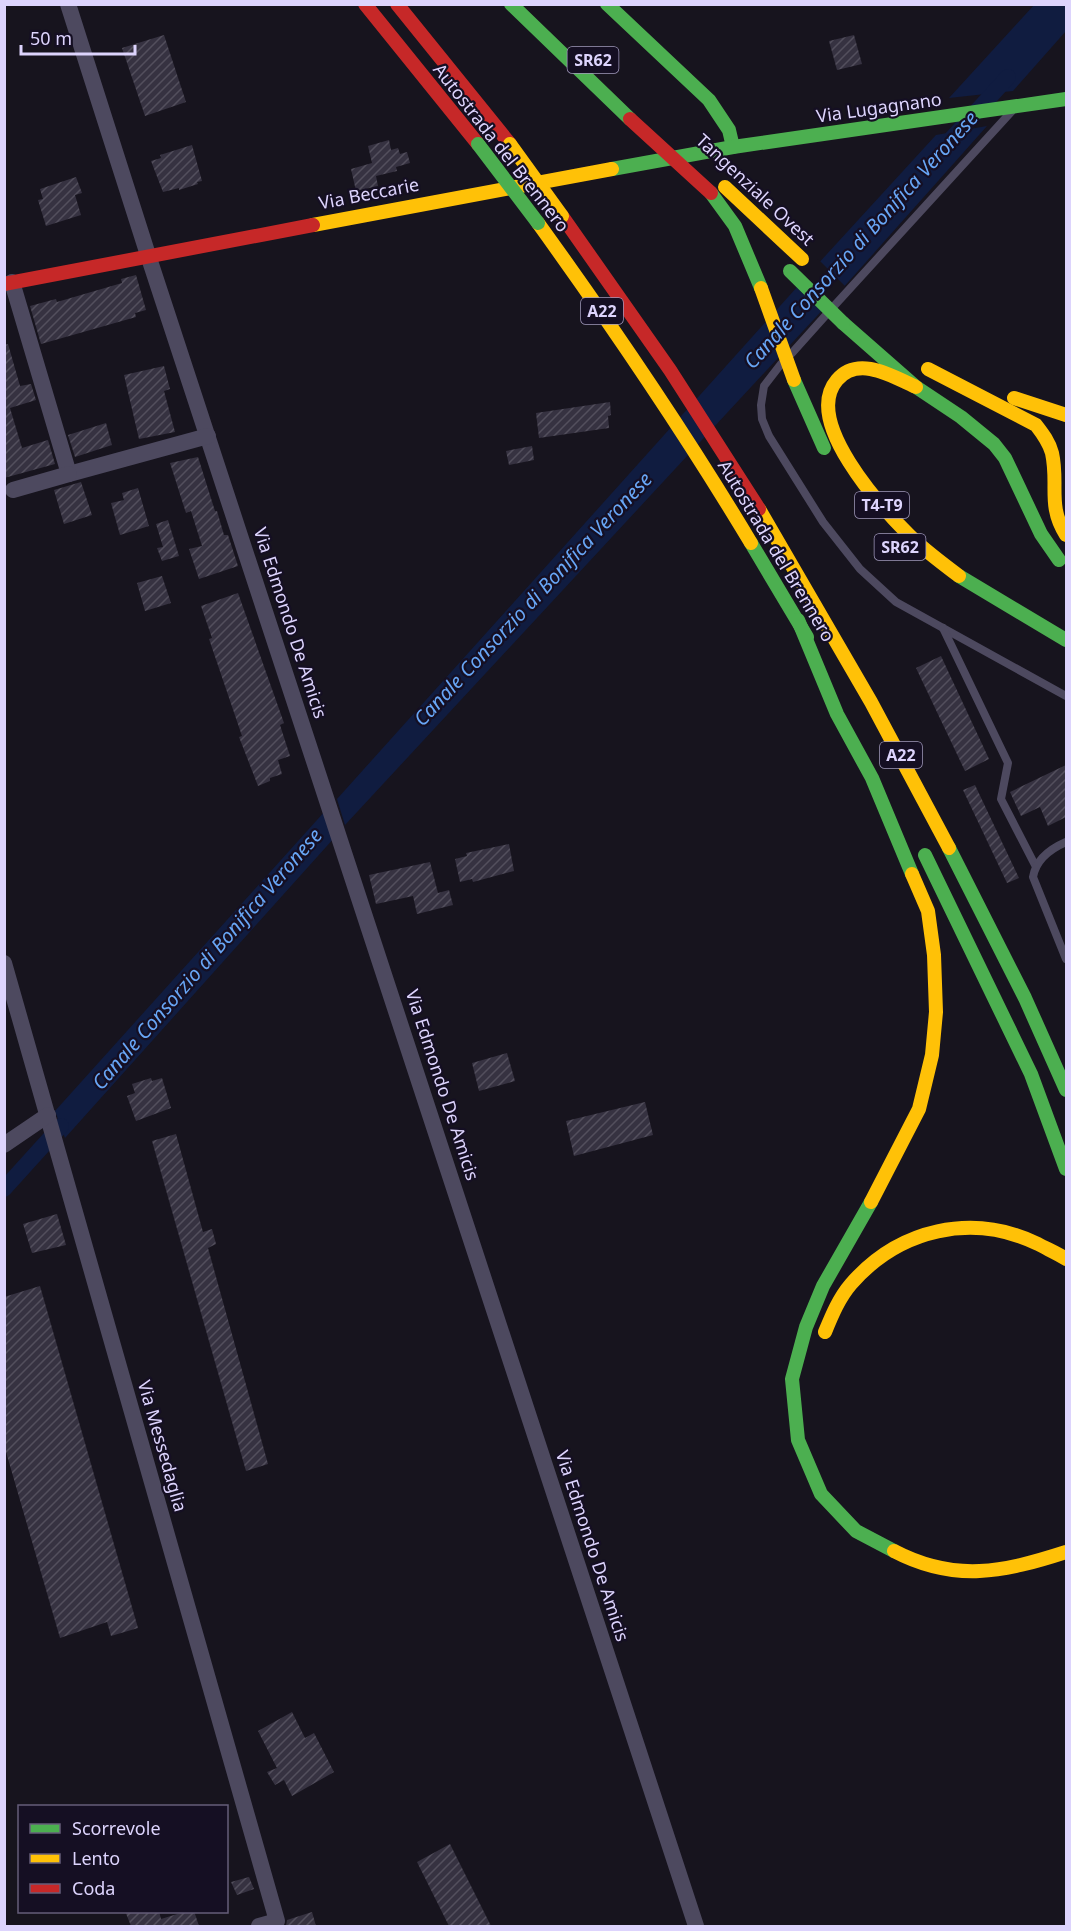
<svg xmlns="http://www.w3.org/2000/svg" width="1071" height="1931" viewBox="0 0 1071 1931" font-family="'Noto Sans',sans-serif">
	<defs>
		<pattern id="building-hatch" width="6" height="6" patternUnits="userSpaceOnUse" patternTransform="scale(1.5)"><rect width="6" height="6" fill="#363241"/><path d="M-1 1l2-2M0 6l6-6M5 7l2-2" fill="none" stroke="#534f5d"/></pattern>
	</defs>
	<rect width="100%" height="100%" fill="#17141e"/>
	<!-- water -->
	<g fill="#101c40">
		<path d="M1034 5H1066V31L1013 91 949 98Z"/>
		<path d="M987 126 841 290 345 825 337 799 816 266 936 135Z"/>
		<path d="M326 810 335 837 65 1138 55 1111Z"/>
	</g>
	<!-- pier -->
	<path fill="#17141e" d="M818 259 847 288 823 313 794 285Z"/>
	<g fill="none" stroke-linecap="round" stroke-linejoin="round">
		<!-- canal -->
		<g stroke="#101c40" stroke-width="16">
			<path d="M944 147 1008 77"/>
			<path d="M4 1189 61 1126"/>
		</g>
	</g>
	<!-- building -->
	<g fill="url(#building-hatch)">
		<path d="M164 35 186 102 145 116 122 48Z"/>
		<path d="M854 35 862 64 837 70 829 41Z"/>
		<path d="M389 140 391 150 398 148 400 154 407 152 410 163 396 167 397 171 376 176 378 186 356 191 351 169 372 163 368 146Z"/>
		<path d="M192 145 202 181 197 182 198 184 179 190V188L163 192 151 161 161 158 160 155Z"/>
		<path d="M76 177 82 193 75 195 81 215 46 226 38 200 43 199 40 189Z"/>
		<path d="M136 275 146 310 135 313 136 317 41 344 30 306 56 299 57 302 122 283 121 279Z"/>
		<path d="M8 344 20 386 31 384 36 400 10 408 22 448 48 440 55 464 4 478V345Z"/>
		<path d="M164 366 170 389 164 391 175 432 139 439 124 375Z"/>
		<path d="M610 402 611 415 608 416 609 428 539 438 536 413Z"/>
		<path d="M106 423 112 445 75 457 68 435Z"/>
		<path d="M532 446 534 460 509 465 506 451Z"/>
		<path d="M198 457 215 511H217L224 535H228L238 566 199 579 189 549 202 546 191 511 186 513 170 463Z"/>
		<path d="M81 482 92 515 64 524 54 490Z"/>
		<path d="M138 488 149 526 120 535 111 503 124 500 122 493Z"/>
		<path d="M168 520 179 556 162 561 157 548 163 547 156 524Z"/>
		<path d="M162 576 171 603 145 611 137 583Z"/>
		<path d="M238 593 284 723 280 725 290 756 278 760 282 774 270 778V781L258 786 239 737 242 736 209 639 212 638 201 606Z"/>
		<path d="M941 656 989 759 965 771 916 668Z"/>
		<path d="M1066 765V817L1048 826 1040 807 1021 816 1010 792Z"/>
		<path d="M975 785 1019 878 1007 883 963 790Z"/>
		<path d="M509 844 514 871 473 882 472 879 460 882 455 859 467 856 466 853Z"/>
		<path d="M430 862 438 893 449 890 453 905 417 914 413 896 376 904 369 875Z"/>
		<path d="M507 1053 515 1081 479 1091 472 1063Z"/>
		<path d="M151 1078 152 1081 162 1078 171 1108 136 1121 127 1096 135 1093 132 1084Z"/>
		<path d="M645 1102 653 1135 574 1156 566 1121Z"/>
		<path d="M176 1134 203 1232 212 1229 216 1244 208 1248 268 1464 246 1471 152 1141Z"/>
		<path d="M57 1214 66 1245 32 1253 23 1224Z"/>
		<path d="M40 1286 138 1628 111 1636 107 1622 60 1638 4 1445V1297Z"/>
		<path d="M292 1712 305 1738 314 1733 334 1772 292 1796 284 1780 275 1785 267 1772 277 1768 258 1731Z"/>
		<path d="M450 1844 491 1926H449L417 1862Z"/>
		<path d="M249 1877 254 1889 237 1895 231 1882Z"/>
		<path d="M125 1911H159L161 1919 187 1911H194L199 1926H131Z"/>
		<path d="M312 1912 316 1926H286L287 1920Z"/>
	</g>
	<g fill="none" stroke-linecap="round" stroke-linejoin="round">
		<!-- lane -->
		<g stroke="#4d495f" stroke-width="8">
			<path d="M834 306 1012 111"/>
			<path d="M792 353 826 315"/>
			<path d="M781 364 764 386 761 405 762 419 769 436 823 522 860 569 896 602 1066 696"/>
			<path d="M943 628 1008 763 1001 799 1035 865"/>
			<path d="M1066 842C1050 849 1036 859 1033 877L1066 959"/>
		</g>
		<!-- street -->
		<g stroke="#4d495f" stroke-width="16">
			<path d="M68 4 148 255 696 1926"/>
			<path d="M12 282 69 474 208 436"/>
			<path d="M13 490 69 474"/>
			<path d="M4 963 277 1921 259 1926"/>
			<path d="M4 1145 48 1115"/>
		</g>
		<!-- fast -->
		<g stroke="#4caf50" stroke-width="14">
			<path d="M511 4 630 119"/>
			<path d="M607 4 709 100 729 130 733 147"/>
			<path d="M612 169 733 147 1066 99"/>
			<path d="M711 193 735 226 761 288"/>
			<path d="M843 323 916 387 961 417 994 444 1005 458 1041 534 1059 560"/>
			<path d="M794 380 824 448"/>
			<path d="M751 543 807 637"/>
			<path d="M959 576 1066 640"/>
			<path d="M798 620 837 714 872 778 912 874"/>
			<path d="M949 848 1025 998 1066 1090"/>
			<path d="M925 855 1031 1074 1066 1169"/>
			<path d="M871 1202 823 1286 806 1327 792 1379 798 1440 821 1494 856 1531 894 1551"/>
		</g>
		<!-- slow -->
		<g stroke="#ffc107" stroke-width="14">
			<path d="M725 187 802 259"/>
			<path d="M538 223C613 327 685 433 751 543"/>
			<path d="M313 225 612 169"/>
			<path d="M928 369 1036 425C1043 434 1049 442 1052 453 1059 485 1047 505 1066 535"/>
			<path d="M916 387C892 376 858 355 837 380 802 421 881 507 909 535 924 550 942 563 959 576"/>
			<path d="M1014 398 1066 415"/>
			<path d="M759 509 871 702 949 848"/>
			<path d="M871 1202 919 1109 932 1055 936 1012 934 955 928 911 912 874"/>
			<path d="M825 1332C832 1315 839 1298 851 1284 899 1229 972 1212 1038 1244 1047 1249 1057 1253 1066 1259"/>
			<path d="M894 1551C955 1583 1004 1572 1066 1552"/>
		</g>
		<!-- jam -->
		<g stroke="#c62828" stroke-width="14">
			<path d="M365 4 478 144"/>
			<path d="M397 4 510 144"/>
			<path d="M562 216 670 370 759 509"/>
			<path d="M4 284 313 225"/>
		</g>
		<!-- fast-bridge -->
		<g stroke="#4caf50" stroke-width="14">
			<path d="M478 144 538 223"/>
			<path d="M790 271 843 323"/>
		</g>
		<!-- slow-bridge -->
		<g stroke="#ffc107" stroke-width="14">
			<path d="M510 144 562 216"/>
			<path d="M761 288 794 380"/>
		</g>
		<!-- jam-bridge -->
		<path stroke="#c62828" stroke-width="14" d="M630 119 711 193"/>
	</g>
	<g text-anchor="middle" stroke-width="4.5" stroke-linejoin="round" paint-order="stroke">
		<!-- shield labels -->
		<g fill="#150f23" stroke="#a199bc" stroke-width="1.5">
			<rect x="567.5" y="47" width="51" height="26" rx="4.5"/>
			<rect x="581" y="298" width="42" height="26" rx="4.5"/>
			<rect x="855" y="492" width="54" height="26" rx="4.5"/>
			<rect x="874.5" y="534" width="51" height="26" rx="4.5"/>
			<rect x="880" y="742" width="42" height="26" rx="4.5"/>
		</g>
		<g font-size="16" font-weight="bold" fill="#ddd4fd">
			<text x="593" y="66">SR62</text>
			<text x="602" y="317">A22</text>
			<text x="882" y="511">T4-T9</text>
			<text x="900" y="553">SR62</text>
			<text x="901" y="761">A22</text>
		</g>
		<!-- street labels -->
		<g font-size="18" fill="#ddd4fd" stroke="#150f23">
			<text transform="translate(879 108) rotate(-8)" y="6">Via Lugagnano</text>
			<text transform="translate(501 148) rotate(52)" y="6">Autostrada del Brennero</text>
			<text transform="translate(755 190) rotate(43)" y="6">Tangenziale Ovest</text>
			<text transform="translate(369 194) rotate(-11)" y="6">Via Beccarie</text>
			<text transform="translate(776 551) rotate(59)" y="6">Autostrada del Brennero</text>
			<text transform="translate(290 623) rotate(72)" y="6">Via Edmondo De Amicis</text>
			<text transform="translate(442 1085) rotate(72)" y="6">Via Edmondo De Amicis</text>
			<text transform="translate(162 1446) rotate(74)" y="6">Via Messedaglia</text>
			<text transform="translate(592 1546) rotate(72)" y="6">Via Edmondo De Amicis</text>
		</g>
		<!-- water labels -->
		<g font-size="20" font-style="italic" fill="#68a6f6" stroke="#150f23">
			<text transform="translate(861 240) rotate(-48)" y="7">Canale Consorzio di Bonifica Veronese</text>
			<text transform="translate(533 599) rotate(-47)" y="7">Canale Consorzio di Bonifica Veronese</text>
			<text transform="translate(207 959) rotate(-49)" y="7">Canale Consorzio di Bonifica Veronese</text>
		</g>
	</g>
	<!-- border -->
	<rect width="1071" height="1931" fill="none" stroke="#ddd4fd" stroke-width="12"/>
	<!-- legend -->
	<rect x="18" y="1805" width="210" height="108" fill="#150f23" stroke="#655e7a" stroke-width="1.5"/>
	<rect x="30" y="1824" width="30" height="9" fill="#4caf50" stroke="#655e7a" stroke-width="1.5"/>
	<text x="72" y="1835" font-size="18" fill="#ddd4fd">Scorrevole</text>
	<rect x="30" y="1854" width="30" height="9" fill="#ffc107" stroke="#655e7a" stroke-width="1.5"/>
	<text x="72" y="1865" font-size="18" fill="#ddd4fd">Lento</text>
	<rect x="30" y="1884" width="30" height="9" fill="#c62828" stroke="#655e7a" stroke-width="1.5"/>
	<text x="72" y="1895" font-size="18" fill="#ddd4fd">Coda</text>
	<!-- scale -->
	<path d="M21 45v9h114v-9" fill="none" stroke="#ddd4fd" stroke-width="3"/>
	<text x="30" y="45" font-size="18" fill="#ddd4fd" stroke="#150f23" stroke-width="4.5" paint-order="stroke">50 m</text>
</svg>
